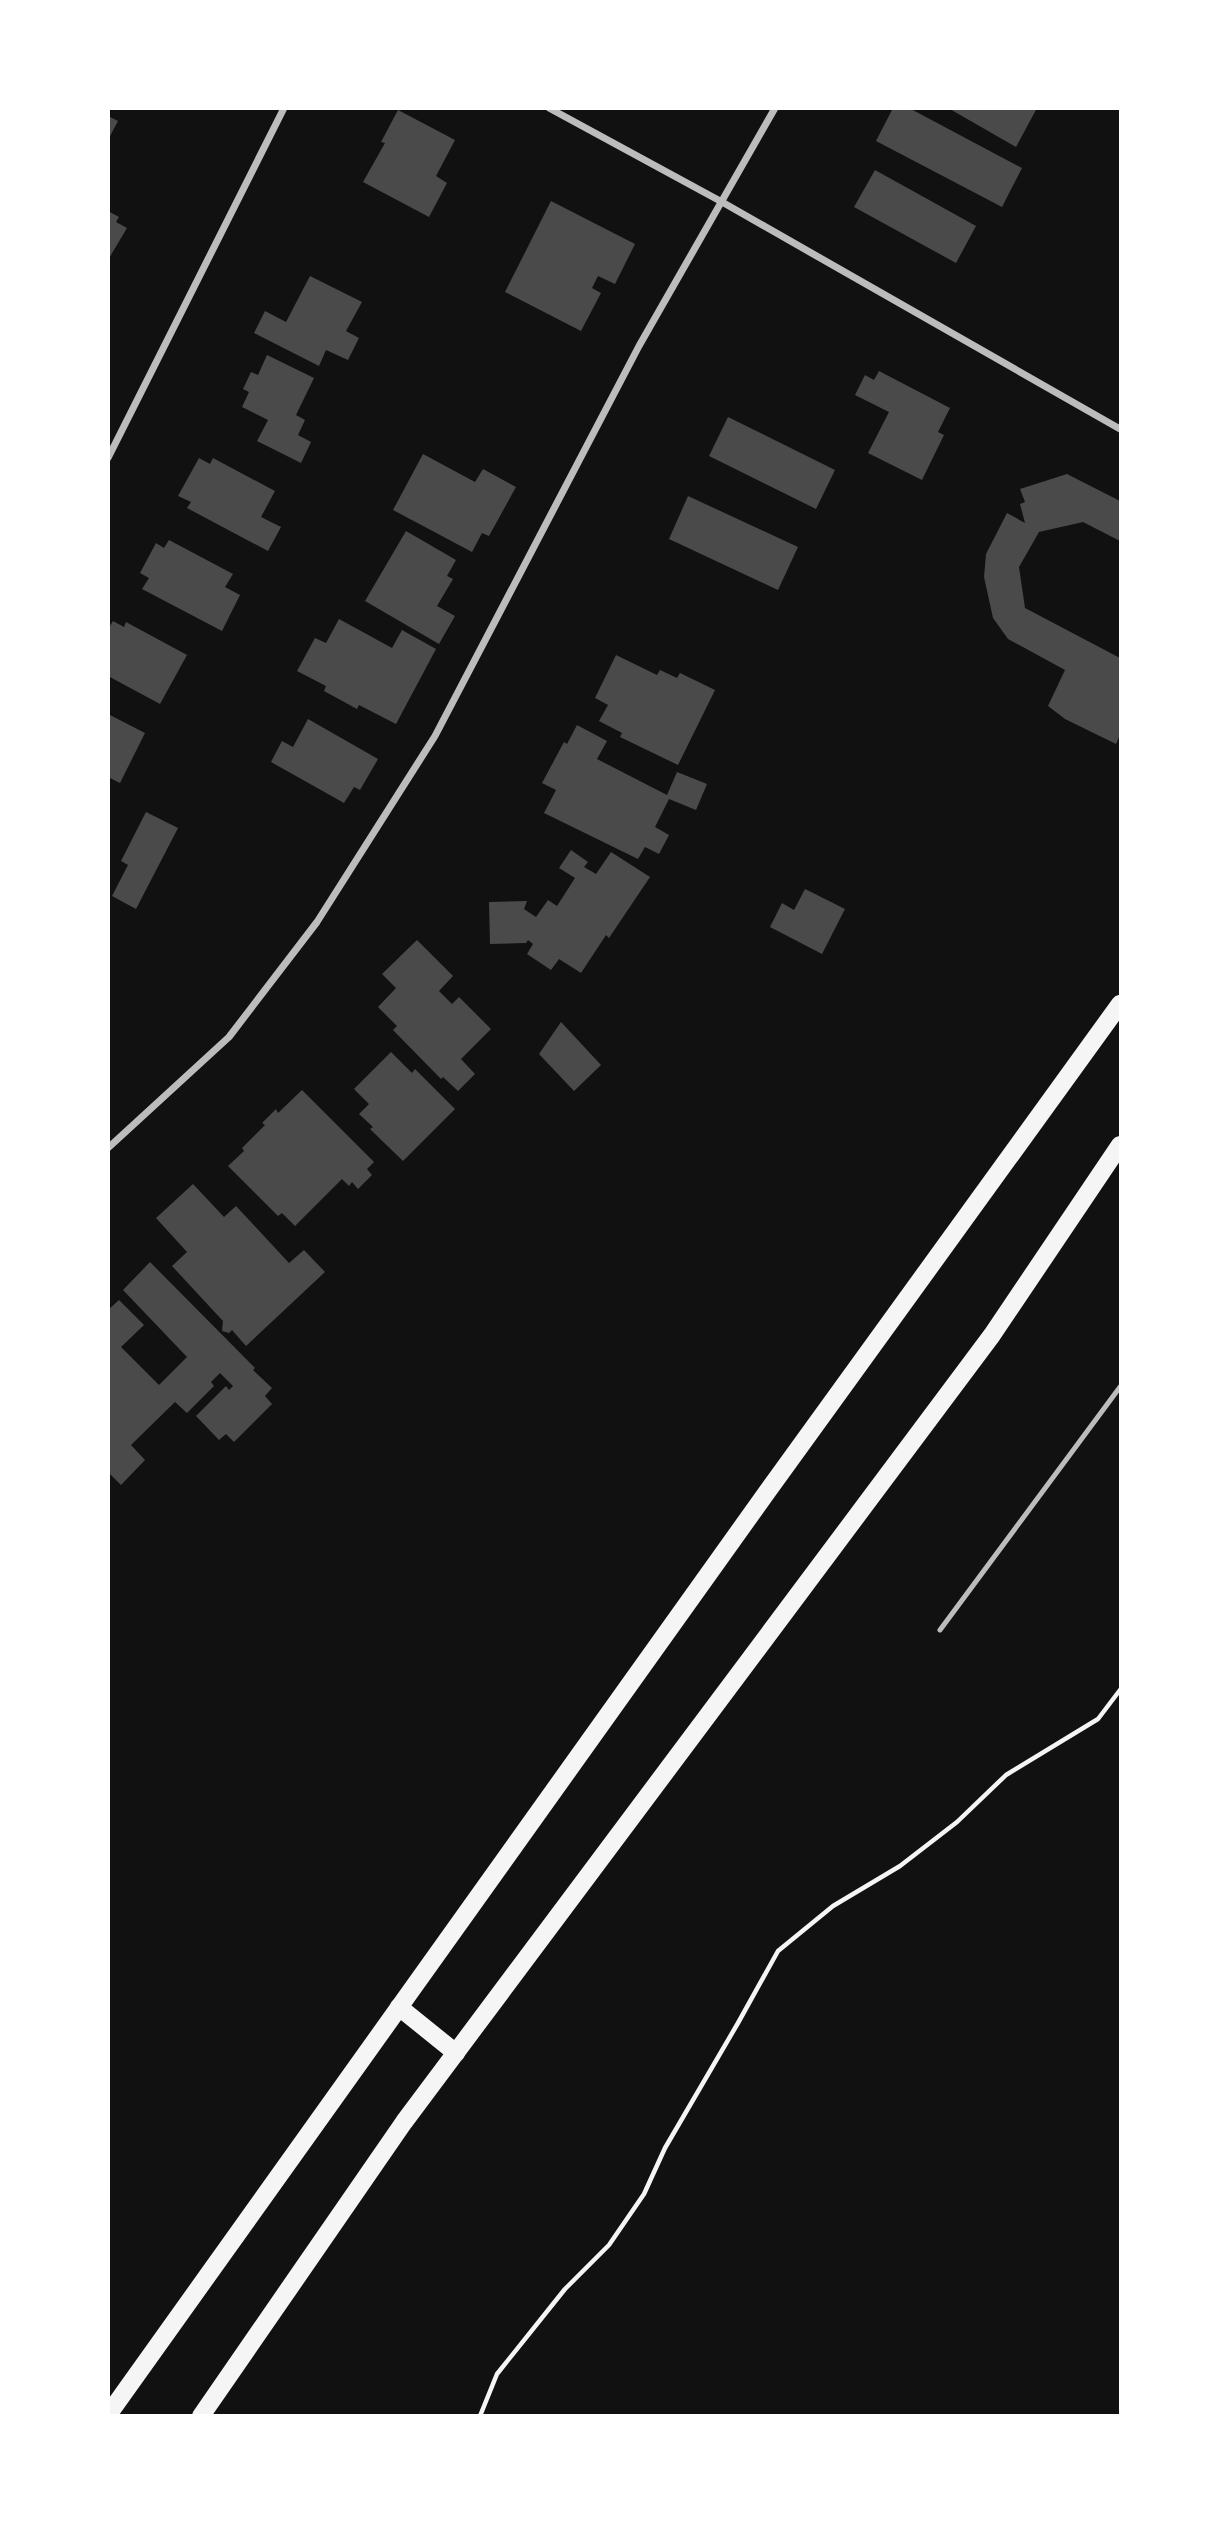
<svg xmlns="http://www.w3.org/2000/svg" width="1229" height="2524" viewBox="0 0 1229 2524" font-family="'Archivo Narrow',sans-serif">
	<rect width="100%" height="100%" fill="#111"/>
	<!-- building -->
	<g fill="#4a4a4a">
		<path d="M893 108H909L1022 168 1002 207 876 141Z"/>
		<path d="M948 108H1037L1016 147Z"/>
		<path d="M398 110 455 140 436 176 447 183 429 217 363 182 385 143 381 142Z"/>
		<path d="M108 116 118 121 108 140Z"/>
		<path d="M875 170 976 226 956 263 854 207Z"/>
		<path d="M551 201 635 244 615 284 598 276 592 288 601 293 581 331 505 292Z"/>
		<path d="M108 211 119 217 116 222 127 228 108 260Z"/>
		<path d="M310 276 362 302 346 331 359 338 348 360 326 350 319 366 254 333 265 311 286 322Z"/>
		<path d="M267 355 314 378 296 415 305 420 298 435 311 442 301 463 257 441 268 420 242 407 249 392 243 389 251 372 258 375Z"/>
		<path d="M879 371 950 408 938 432 944 435 922 480 868 453 889 412 855 395 865 375 874 380Z"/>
		<path d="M728 417 835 470 816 509 709 456Z"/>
		<path d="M423 454 475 482 483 469 516 487 489 536 482 533 472 552 393 510Z"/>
		<path d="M199 458 210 464 213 458 275 491 261 517 281 527 268 551 187 508 191 502 178 496Z"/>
		<path d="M1067 474 1120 501V541L1083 522 1039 532 1019 567 1025 608 1120 658V735L1116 744 1065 719 1048 706 1065 670 1008 639 993 618 984 577 986 554 1007 513 1025 523 1020 504 1025 502 1020 489Z"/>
		<path d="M688 496 798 547 778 590 669 539Z"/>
		<path d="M406 531 456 560 447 576 453 579 437 606 455 616 439 644 365 601Z"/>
		<path d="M169 540 233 574 225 587 240 595 222 631 142 589 149 578 140 573 156 543 164 548Z"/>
		<path d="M339 619 392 648 402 630 436 649 396 724 359 705 357 709 324 691 326 686 297 671 315 638 326 643Z"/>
		<path d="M113 621 124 627 126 622 187 655 160 704 108 676V629Z"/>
		<path d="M616 655 657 675 660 670 677 678 680 673 715 690 678 765 620 737 622 733 599 721 608 705 595 698Z"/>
		<path d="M108 714 145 733 120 783 108 777Z"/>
		<path d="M308 719 378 759 360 790 354 787 344 803 271 762 282 741 293 747Z"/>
		<path d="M577 725 607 741 597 759 667 795 677 772 707 784 696 810 669 799 655 827 669 835 659 854 645 847 638 859 544 813 556 790 542 783 564 742 567 744Z"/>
		<path d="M146 812 178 828 136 909 112 896 128 865 121 861Z"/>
		<path d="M571 850 588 862 584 867 596 874 611 852 650 877 609 938 606 935 581 973 559 959 551 970 527 954 533 944 528 940 526 943 490 944 489 902 527 901 524 909 536 917 548 900 557 906 575 878 559 868Z"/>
		<path d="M805 889 845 909 822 954 770 927 782 903 794 910Z"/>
		<path d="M417 940 453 976 439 991 452 1004 459 997 491 1029 461 1059 475 1074 458 1091 443 1077 441 1079 393 1030 397 1026 378 1007 396 988 382 974Z"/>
		<path d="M561 1022 601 1065 574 1091 539 1054Z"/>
		<path d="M391 1052 412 1073 415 1069 455 1109 403 1161 370 1129 373 1127 359 1114 369 1104 354 1089Z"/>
		<path d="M302 1090 374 1162 367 1169 372 1175 358 1189 352 1182 349 1186 342 1179 295 1226 282 1213 278 1216 228 1166 244 1151 242 1148 265 1125 262 1123 276 1109 278 1113Z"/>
		<path d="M193 1184 224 1217 236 1206 289 1263 304 1250 325 1272 246 1346 232 1330 229 1333 222 1331 223 1321 172 1266 187 1252 156 1218Z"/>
		<path d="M150 1262 255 1368 253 1370 272 1388 265 1396 272 1404 234 1442 226 1434 219 1440 196 1416 226 1386 229 1390 233 1386 220 1373 211 1382 214 1386 187 1413 175 1402 131 1445 145 1460 121 1485 108 1472V1310L119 1300 144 1325 121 1347 159 1385 187 1357 123 1290Z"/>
	</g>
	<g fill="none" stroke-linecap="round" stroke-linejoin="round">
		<!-- path -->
		<path stroke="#f5f5f5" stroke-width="4.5" d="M480 2416 497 2374 565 2289 609 2245 644 2194 665 2148 738 2023 778 1951 833 1906 900 1866 957 1822 1006 1775 1098 1719 1120 1690"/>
		<!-- service -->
		<path stroke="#bcbcbc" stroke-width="5" d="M940 1630 1120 1387"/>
		<!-- minor -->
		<g stroke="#bcbcbc" stroke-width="7">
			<path d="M549 108 722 202 1120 429"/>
			<path d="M108 458 284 108"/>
			<path d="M108 1148 229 1037 317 922 435 736 639 346 775 108"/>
		</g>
		<!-- primary -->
		<g stroke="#f5f5f5" stroke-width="18">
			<path d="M399 2007 456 2053"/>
			<path d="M108 2415 767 1492 1120 1004"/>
			<path d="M201 2416 404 2122 992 1335 1120 1145"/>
		</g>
	</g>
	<!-- border -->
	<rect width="1229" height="2524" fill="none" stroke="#ffffff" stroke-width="220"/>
</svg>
